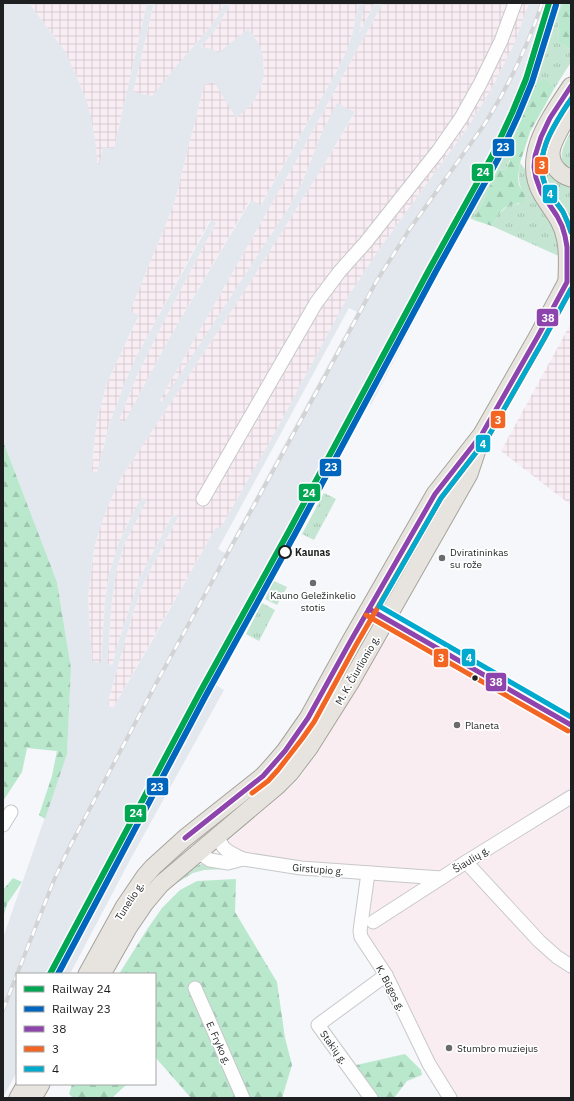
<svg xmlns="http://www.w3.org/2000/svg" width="574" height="1101" viewBox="0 0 574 1101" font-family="'IBM Plex Sans',sans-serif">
	<defs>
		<pattern id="industrial-grid" width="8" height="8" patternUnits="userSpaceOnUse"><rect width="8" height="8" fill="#f9edf4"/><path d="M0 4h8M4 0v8" fill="none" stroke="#d5cbd1"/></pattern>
		<pattern id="grass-tufts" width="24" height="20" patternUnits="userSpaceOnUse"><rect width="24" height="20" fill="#c3e5d1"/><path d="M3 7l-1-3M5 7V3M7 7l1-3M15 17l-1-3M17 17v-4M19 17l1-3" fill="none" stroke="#a7c4b3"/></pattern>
		<pattern id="forest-firs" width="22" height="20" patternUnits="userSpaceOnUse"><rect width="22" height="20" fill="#b9e8cd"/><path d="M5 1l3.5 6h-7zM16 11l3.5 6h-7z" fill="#9fc7b0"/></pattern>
	</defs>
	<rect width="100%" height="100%" fill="#f5f7fa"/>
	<!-- commercial -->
	<path fill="#faedf2" d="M391 637H396L571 737V1098H457L438 1068 364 934 374 871 270 858 237 851 226 843 296 782 315 757 383 642Z"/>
	<!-- industrial -->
	<g fill="url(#industrial-grid)">
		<path d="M29 3H147L114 149 99 166H98L96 147 86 99 78 80 64 50Z"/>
		<path d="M154 3H224L218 16 210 27 178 64 152 97 133 92Z"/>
		<path d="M231 3H359L352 35 346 52 338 69 260 206 250 200 170 337 124 423 119 420 136 378 159 331 216 223 210 220 136 357 124 385 110 422 97 472H91L97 420 107 383 139 316 130 311 170 214 175 200 189 144 195 122 204 84 214 82 244 111 254 101 262 84 264 69 263 57 258 42 248 29 218 54 207 48 201 47 215 30Z"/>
		<path d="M364 3H375L358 34 360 20Z"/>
		<path d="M383 3H529L515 42 492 88 468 127 380 248 347 298 279 425 220 529 216 527 113 708 107 705 133 613 144 582 178 517 173 514 140 577 119 640 112 665 107 664 109 638 112 600 116 573 124 545 135 523 142 498 132 515 119 542 109 574 105 601 101 663 92 662 88 598 94 549 101 524 111 499 121 478 244 292 322 168 355 113 337 104 323 130 302 183 289 207 163 402 160 400 300 154Z"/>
		<path d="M571 323V505L501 451Z"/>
	</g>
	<!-- built -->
	<path fill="#e3e8ef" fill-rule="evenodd" d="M3 3H29L64 50 71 64 86 99 91 116 96 147 98 166H99L103 147 114 149 147 3H154L133 92 152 96 178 64 210 27 218 16 224 3H231L215 30 201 47 213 49 218 53 248 29 258 42 263 57 264 76 260 89 254 101 248 108 236 118 214 82 204 84 195 122 189 144 175 200 170 214 130 311 139 315 107 383 97 420 91 471 97 472 110 422 124 385 136 357 211 220 216 223 159 331 136 378 119 420 124 423 170 337 251 200 261 205 338 69 346 52 352 35 359 3H364L359 33 375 3H383L300 154 160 400 162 402 289 207 302 183 323 130 337 103 355 112 322 168 244 292 121 478 111 499 101 524 94 549 88 598 92 661 101 663 105 601 109 574 119 542 132 515 141 498 147 500 124 545 116 573 112 600 109 638 107 663 112 665 119 640 140 577 173 514 178 517 144 582 133 613 107 705 113 708 149 646 216 527 220 529 279 425 347 298 380 248 468 127 492 88 515 42 529 3H554L547 36 531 85 466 211 465 216 440 272 371 405 366 403 435 271 432 269 292 532 117 853 120 854 213 683 224 690 130 860 70 974H17V1072L3 1097V938L67 754 71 668 57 582 3 441ZM349 308 357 312 225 553 218 549Z"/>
	<!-- grass -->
	<g fill="url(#grass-tufts)">
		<path d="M554 3H564L559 12 558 42 571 50V62L554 89 551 84 533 88 530 99 523 109 521 119 514 131 510 145 505 151 510 159 505 170 498 169 474 220 465 216 466 211 531 85 547 36Z"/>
		<path d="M571 131V168C553 161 566 142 571 131Z"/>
		<path d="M541 151 571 185V231L543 183Z"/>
		<path d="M520 163 525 169 529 183 561 239V257L492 226 498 215 508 205 519 204 524 196C518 182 518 178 520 163Z"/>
		<path d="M324 493 336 499 314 540 302 534Z"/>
		<path d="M274 581 287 587 277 605 265 599Z"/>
		<path d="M262 603 275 610 259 641 246 634Z"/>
		<path d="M202 864 225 866V869L204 870 193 873 172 886 162 896 134 933 148 908 188 868Z"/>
	</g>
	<!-- forest -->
	<g fill="url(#forest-firs)">
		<path d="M564 3H571V50L558 42 559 12Z"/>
		<path d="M545 80 551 84 554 89 530 132 520 163 518 177 519 185 525 196 523 202C518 204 512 204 507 206 500 210 496 219 492 226L474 220 498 169 505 170 510 160 506 156 505 151 510 145 514 131 521 119 523 109 530 99 533 88 537 82Z"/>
		<path d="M3 441 57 582 71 668 67 754 45 819 39 815 52 776 57 751 27 748 22 772 3 801Z"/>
		<path d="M13 878 22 882 7 904 3 918V890Z"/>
		<path d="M236 879 235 912 277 982 285 1038 292 1065 282 1098H231L230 1097 229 1098H191L156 1058 155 1059V974H119L148 928 162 908 180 890 197 881Z"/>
		<path d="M405 1054 421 1070 422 1075 407 1081 394 1098H374L352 1066Z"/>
		<path d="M72 1084H127L112 1098H73L69 1094Z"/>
	</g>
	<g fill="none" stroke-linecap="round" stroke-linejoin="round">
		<defs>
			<g id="minor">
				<path d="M203 499 316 303 340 271 366 242 438 151 461 118 480 84 501 41 515 3"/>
				<path d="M3 825 11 812"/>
				<path d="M218 836C222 851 231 853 243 859"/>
				<path d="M198 852 210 860 228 863 243 859 301 868 441 878"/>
				<path d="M466 862 539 941 557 957 571 966"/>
				<path d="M368 873 360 931 361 937 386 975 429 1064 450 1098"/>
				<path d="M373 922 466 862 571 797"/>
				<path d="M195 988 243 1098"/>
				<path d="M371 1098 318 1025 386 975"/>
			</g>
			<g id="major">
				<path d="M571 111C565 120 551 143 551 153 551 166 560 175 571 178"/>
				<path d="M567 282C567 267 569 251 565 237 562 220 550 208 542 194 520 156 551 117 571 86"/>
				<path d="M378 614 571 725"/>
				<path d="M87 974 124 907 145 876 153 867 185 838 263 776 273 765 285 751 308 718 350 642 435 494 482 434 538 336 571 274"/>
				<path d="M102 974 128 928 145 903 161 884 277 786 290 773 309 748 350 683 469 474 479 444"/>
				<path d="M18 1098 26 1084"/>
				<path d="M33 1098 41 1084"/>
			</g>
		</defs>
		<!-- minor casing -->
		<use href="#minor" stroke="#c7c8ca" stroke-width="15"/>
		<!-- major casing -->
		<use href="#major" stroke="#a6a39a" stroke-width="19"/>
		<!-- minor -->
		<use href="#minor" stroke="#fefefe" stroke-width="13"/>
		<!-- major -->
		<use href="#major" stroke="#e7e4df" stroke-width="17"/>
		<defs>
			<path id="rail" d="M3 1010 54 880 69 848 159 678 328 371 376 282 409 230 484 125C508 87 528 46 542 3"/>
		</defs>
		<!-- rail casing -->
		<use href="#rail" stroke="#d2d3d4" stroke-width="4"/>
		<!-- rail -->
		<use href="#rail" stroke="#fff" stroke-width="2.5" stroke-dasharray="8" stroke-linecap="butt"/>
		<defs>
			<g id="bus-1">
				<path d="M369 609 571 725"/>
				<path d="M185 838 263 776 285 751 308 718 350 642 435 494 482 434 538 336 567 282V247L565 236 562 226 557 216 541 192 536 178 534 167 535 156 541 137 550 118 571 86"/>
			</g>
			<g id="bus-2">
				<path d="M571 99C554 125 531 157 547 189 551 197 558 204 563 212 566 218 569 225 571 232"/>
				<path d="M366 615 568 731"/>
				<path d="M252 793 268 781 278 770 302 739 314 722 356 645 441 498 488 437 544 339 571 289"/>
			</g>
			<g id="bus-3">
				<path d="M571 99C554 125 531 157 547 189 551 197 558 204 563 212 566 218 569 225 571 232"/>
				<path d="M571 289 544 339 488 437 441 498 379 606 571 717"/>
			</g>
		</defs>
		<!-- bus-1 casing -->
		<use href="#bus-1" stroke="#fff" stroke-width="8"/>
		<!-- bus-2 casing -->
		<use href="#bus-2" stroke="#fff" stroke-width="8"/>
		<!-- bus-3 casing -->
		<use href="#bus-3" stroke="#fff" stroke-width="8"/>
		<!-- bus-1 -->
		<use href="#bus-1" stroke="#8e44ad" stroke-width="5"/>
		<!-- bus-2 -->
		<use href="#bus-2" stroke="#f26522" stroke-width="5"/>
		<!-- bus-3 -->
		<use href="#bus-3" stroke="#00a9ce" stroke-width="5"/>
		<defs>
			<path id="rail-1" d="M50 974 199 694 289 531 430 268 492 156 512 113 526 79 549 3"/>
			<path id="rail-2" d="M58 974 205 697 295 534 436 271 498 159 518 116 532 82 556 5"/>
		</defs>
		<!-- rail-1 casing -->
		<use href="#rail-1" stroke="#fff" stroke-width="9"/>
		<!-- rail-2 casing -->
		<use href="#rail-2" stroke="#fff" stroke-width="9"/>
		<!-- rail-1 -->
		<use href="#rail-1" stroke="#00a651" stroke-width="6"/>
		<!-- rail-2 -->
		<use href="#rail-2" stroke="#0065bd" stroke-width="6"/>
	</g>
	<!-- markers -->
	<circle fill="#fff" stroke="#1d1f20" stroke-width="2" cx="285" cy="552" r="6"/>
	<g fill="#696b6c" stroke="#fff" stroke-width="1.5">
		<circle cx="442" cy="558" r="4"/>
		<circle cx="313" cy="583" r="4"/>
		<circle cx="457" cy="725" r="4"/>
		<circle cx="449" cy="1048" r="4"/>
	</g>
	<circle fill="#1d1f20" stroke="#fff" stroke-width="1.5" cx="475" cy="678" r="3.5"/>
	<g text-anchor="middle" stroke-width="3.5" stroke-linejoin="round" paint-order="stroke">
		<!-- stop labels -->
		<g font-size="10" font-weight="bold" fill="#1d1f20" stroke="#fff" text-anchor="start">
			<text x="295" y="556">Kaunas</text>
		</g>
		<!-- poi labels -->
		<g font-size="10" fill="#1d1f20" stroke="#fff" text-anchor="start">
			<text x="450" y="556">Dviratininkas<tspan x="450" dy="12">su rože</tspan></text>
			<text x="313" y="599" text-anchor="middle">Kauno Geležinkelio<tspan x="313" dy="12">stotis</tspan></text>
			<text x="465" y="729">Planeta</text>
			<text x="457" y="1052">Stumbro muziejus</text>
		</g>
		<!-- street labels -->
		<g font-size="10" fill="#1d1f20" stroke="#fff">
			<text transform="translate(357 670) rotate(-60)" y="4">M. K. Čiurlionio g.</text>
			<text transform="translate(471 859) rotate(-32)" y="4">Šiaulių g.</text>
			<text transform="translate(318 869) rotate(5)" y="4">Girstupio g.</text>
			<text transform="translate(129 901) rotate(-57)" y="4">Tunelio g.</text>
			<text transform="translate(391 988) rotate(62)" y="4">K. Būgos g.</text>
			<text transform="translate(219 1043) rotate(66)" y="4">E. Fryko g.</text>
			<text transform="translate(334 1047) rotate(54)" y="4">Stakių g.</text>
		</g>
	</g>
	<g stroke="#fff" stroke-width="1.5">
		<rect x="492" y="138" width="23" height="19" rx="4" fill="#0065bd"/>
		<rect x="534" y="156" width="15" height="19" rx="4" fill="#f26522"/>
		<rect x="471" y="163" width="23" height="19" rx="4" fill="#00a651"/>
		<rect x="542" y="184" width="16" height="20" rx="4" fill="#00a9ce"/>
		<rect x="536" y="308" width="23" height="19" rx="4" fill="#8e44ad"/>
		<rect x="490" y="410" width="16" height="19" rx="4" fill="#f26522"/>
		<rect x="475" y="434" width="16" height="19" rx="4" fill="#00a9ce"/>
		<rect x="319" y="458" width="23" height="19" rx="4" fill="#0065bd"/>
		<rect x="298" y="483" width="23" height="19" rx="4" fill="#00a651"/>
		<rect x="461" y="648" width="15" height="19" rx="4" fill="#00a9ce"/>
		<rect x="433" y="648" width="16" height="20" rx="4" fill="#f26522"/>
		<rect x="485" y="672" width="22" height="20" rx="4" fill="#8e44ad"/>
		<rect x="146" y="777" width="23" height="19" rx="4" fill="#0065bd"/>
		<rect x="124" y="804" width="23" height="19" rx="4" fill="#00a651"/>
	</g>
	<g font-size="11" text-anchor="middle" font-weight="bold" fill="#fff">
		<text x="503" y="151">23</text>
		<text x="542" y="169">3</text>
		<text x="483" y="176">24</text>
		<text x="550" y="198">4</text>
		<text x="548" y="322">38</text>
		<text x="498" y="424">3</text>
		<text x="483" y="448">4</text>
		<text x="331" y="471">23</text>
		<text x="309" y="497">24</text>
		<text x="469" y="662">4</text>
		<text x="441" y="662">3</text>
		<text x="496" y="686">38</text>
		<text x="157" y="791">23</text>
		<text x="136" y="817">24</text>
	</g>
	<!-- border -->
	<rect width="574" height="1101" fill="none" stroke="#1d1f20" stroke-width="8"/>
	<!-- legend -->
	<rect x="16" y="973" width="140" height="112" fill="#ffffff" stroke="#a5a5a6"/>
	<rect x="24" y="986" width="20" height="6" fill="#00a651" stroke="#a5a5a6"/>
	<text x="52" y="993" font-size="12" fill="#1d1f20">Railway 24</text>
	<rect x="24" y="1006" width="20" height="6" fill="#0065bd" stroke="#a5a5a6"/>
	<text x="52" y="1013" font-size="12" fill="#1d1f20">Railway 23</text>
	<rect x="24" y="1026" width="20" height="6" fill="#8e44ad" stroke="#a5a5a6"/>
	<text x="52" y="1033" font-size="12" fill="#1d1f20">38</text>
	<rect x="24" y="1046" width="20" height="6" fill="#f26522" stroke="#a5a5a6"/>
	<text x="52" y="1053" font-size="12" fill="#1d1f20">3</text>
	<rect x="24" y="1066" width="20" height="6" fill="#00a9ce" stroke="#a5a5a6"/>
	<text x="52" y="1073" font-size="12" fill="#1d1f20">4</text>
</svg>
